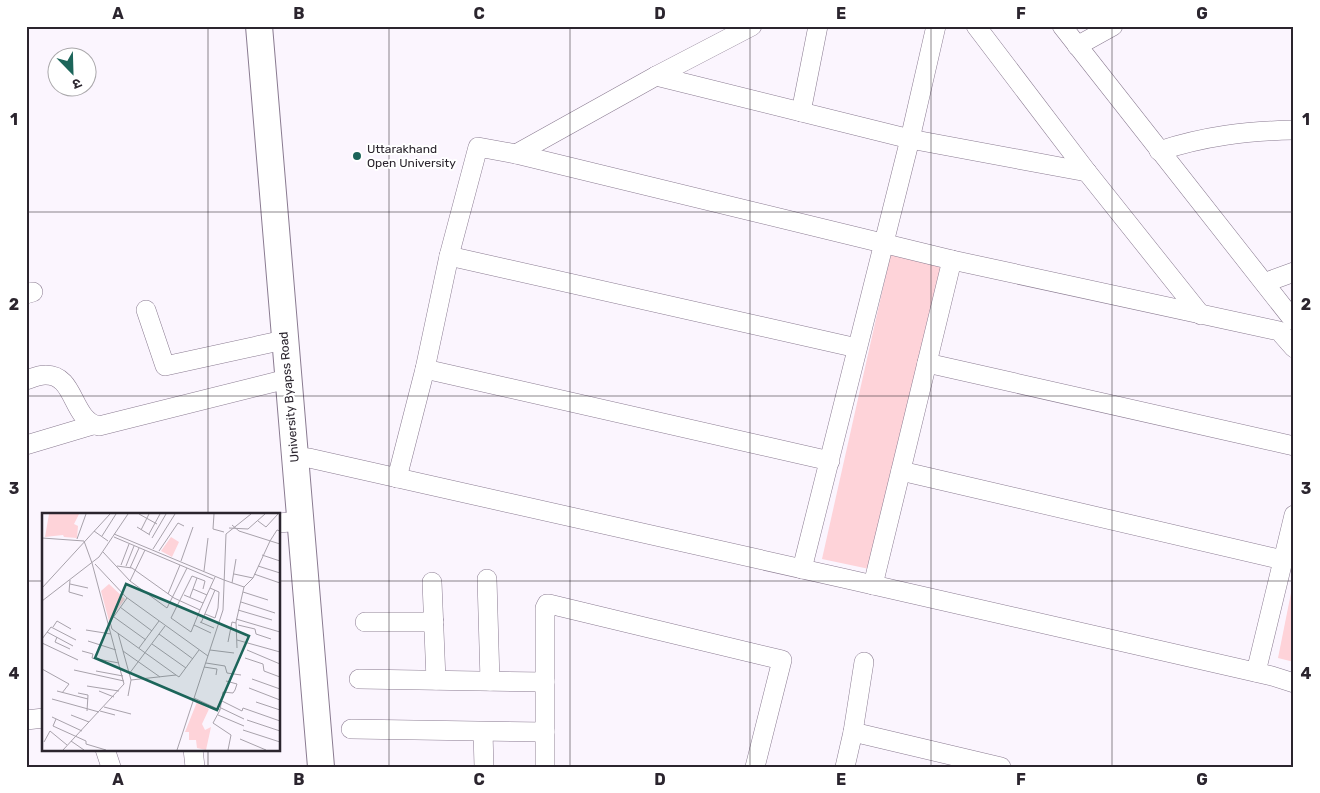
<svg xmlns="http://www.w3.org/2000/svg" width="1320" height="793" viewBox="0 0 1320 793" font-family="Rubik,'Noto Sans Devanagari',sans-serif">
	<rect width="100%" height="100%" fill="#fbf5fe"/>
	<!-- green -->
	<g fill="#fed3d9">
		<path d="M891 252 943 264 874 570 822 559Z"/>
		<path d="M1294 578V662L1278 658Z"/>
	</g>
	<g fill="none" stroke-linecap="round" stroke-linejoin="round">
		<defs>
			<g id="street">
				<path d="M976 26 1087 172 1201 315"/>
				<path d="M1062 26 1294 321"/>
				<path d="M1077 46 1113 26"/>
				<path d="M656 76 910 139 1087 172"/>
				<path d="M801 112 818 26"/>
				<path d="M1159 151C1205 136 1246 131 1294 130"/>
				<path d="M516 154 656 76 752 26"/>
				<path d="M449 256 857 348"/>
				<path d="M1266 285 1272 280 1294 272"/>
				<path d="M26 294 33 292"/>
				<path d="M146 310 165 366 284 340"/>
				<path d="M927 363 1294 446"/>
				<path d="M425 369 830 461"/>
				<path d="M26 380C32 378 39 375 45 375 76 374 71 420 99 426L287 379"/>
				<path d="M26 445 93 425"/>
				<path d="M295 457 309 458 847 579 1272 676 1294 683"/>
				<path d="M901 471 1283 560"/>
				<path d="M397 478 425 369 449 256 478 147 516 154 952 260 1279 331 1294 348"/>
				<path d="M279 523 300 521"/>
				<path d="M802 569 910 139 936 26"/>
				<path d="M487 579 490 681"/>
				<path d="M432 582 436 680"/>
				<path d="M873 585 952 260"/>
				<path d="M365 622H434"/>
				<path d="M1256 672 1294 515"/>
				<path d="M359 679 545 682"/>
				<path d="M26 720 44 718"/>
				<path d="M351 729 545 732"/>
				<path d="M483 732 484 767"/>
				<path d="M853 732 864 662"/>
				<path d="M105 749 111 767"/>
				<path d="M193 749 195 767"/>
				<path d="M545 767V608L547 604H549L782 660 755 767"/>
				<path d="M845 767 853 732 1001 767"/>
			</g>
			<path id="secondary" d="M259 26 321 767"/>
		</defs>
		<!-- street casing -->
		<use href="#street" stroke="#8a7b91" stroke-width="20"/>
		<!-- secondary casing -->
		<use href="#secondary" stroke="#8a7b91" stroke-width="28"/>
		<!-- street -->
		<use href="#street" stroke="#fff" stroke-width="19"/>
		<!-- secondary -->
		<use href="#secondary" stroke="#fff" stroke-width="26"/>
	</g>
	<!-- grid -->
	<path fill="none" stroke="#2b252e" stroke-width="1" stroke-opacity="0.55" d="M208 26V514M389 26V767M570 26V767M750 26V767M931 26V767M1112 26V767M26 212H1294M26 396H1294M26 581H44M279 581H1294M208 749V767"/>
	<!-- markers -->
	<circle fill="#1c655a" stroke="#fff" stroke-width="2" cx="357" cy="156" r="5"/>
	<g text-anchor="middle" stroke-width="4" stroke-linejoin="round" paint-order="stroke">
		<!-- poi labels -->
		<g font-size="12" fill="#2b252e" stroke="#fff" text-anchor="start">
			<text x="367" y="153">Uttarakhand<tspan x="367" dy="14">Open University</tspan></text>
		</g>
		<!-- street labels -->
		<g font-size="12" fill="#2b252e" stroke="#fff">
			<text transform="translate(289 397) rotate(-95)" y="4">University Byapss Road</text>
		</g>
	</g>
	<!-- overview -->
	<g transform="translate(42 513)">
		<rect width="238" height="238" fill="#fbf5fe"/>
		<path d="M7 1H37L32 11 36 13 35 25 22 24 21 22 3 24ZM129 24 137 29 130 44 119 38ZM67 71 83 86 67 108 59 78ZM155 189 167 196 160 211 163 217 169 214 164 237 155 235 154 227H147V219H143Z" fill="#fed3d9"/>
		<path fill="none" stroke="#a8a2ab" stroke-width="1" d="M97 1 115 11M172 1 171 16 182 19M216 8 224 14 236 1M190 12 197 18 238 31M95 14 108 22M187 15 206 16 223 1M99 17 107 1M52 18 66 28M72 21 182 67M107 21 118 1M60 23 74 1M72 24 171 66M0 25 42 28 50 50M110 25 124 1M35 26 44 1M111 36 133 1M117 38 136 10 142 13M61 39 88 68 125 95 145 55M220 42 238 48M139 48 151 14M53 51 84 84 166 143M79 52 87 31M75 53 90 55 132 85 158 97 173 64M84 53 92 33M216 53 238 60M88 55 97 35M162 58 166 25M192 61 211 65M212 61 238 70M28 67 27 79 41 83M182 67 202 74M88 68 103 37M190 70 194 46M28 71 46 75M0 75 68 1M151 76 165 82M201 79 226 87M126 81 138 52M142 82 161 90M148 84 155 65M85 85 68 109 70 116 134 162 137 164 157 137M0 88 57 44 86 1M199 89 233 100M78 94 110 118M158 97 149 119 129 105 150 63 163 68 161 76M196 97 230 107M163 101 173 105 176 95 177 79 168 75M72 104 104 127M194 106 238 119M158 109 172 115M159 110 173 77M152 112 169 120M196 112 213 116 214 121 229 126M11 114 15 108 29 116M44 117 69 121M5 119 31 133M76 120 89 167 86 183M117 121 151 146M15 124 13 129 28 136M0 126 9 114 34 127M195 127 238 139M46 128 74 137M186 129 190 109 194 110M0 130 36 147M110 131 144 155M97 135 117 108M195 135 194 109 202 74 211 65 228 28 235 17 238 18M168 137 192 140M205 137 238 151M40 138 51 141 50 145 77 150M81 138 118 164M203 145 221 151 222 158 238 164M164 150 183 153 185 160 199 162M162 154 175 156 174 162M0 156 27 171 20 180M32 157 82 168M54 158 81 163M87 161 123 113M210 166 238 176M89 167 134 162M184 168 195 171 193 177 191 180 181 179 178 197 171 210 189 222 186 237M45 173 77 178M207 175 238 187M15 178 46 186M57 178 72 184M36 180 46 182 45 198M152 185 178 197M10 186 57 199M180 188 200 198 201 195 238 208M214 189 238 197M62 194 89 201M179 195 202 206M58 198 73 202M29 202 47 209M176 202 202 213M10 204 40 218M14 206 11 213 44 228V231L64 237M205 207 238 218M201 217 238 229M198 226 224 237M29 228 42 237M2 229 8 218 25 232M21 237 82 171 50 50M135 237 181 97 184 21 209 1"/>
		<path fill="#1c655a" fill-opacity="0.15" stroke="#1c655a" stroke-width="2.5" d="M84 71 207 123 175 197 53 145Z"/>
		<rect width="238" height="238" fill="none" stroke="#2b252e" stroke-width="2.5"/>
	</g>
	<!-- border -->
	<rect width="1320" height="793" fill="none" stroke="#ffffff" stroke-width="55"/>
	<!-- north arrow -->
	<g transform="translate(72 72) rotate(157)"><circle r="24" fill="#ffffff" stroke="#aaa8ab"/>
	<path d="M0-4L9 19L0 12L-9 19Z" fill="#1c655a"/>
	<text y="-8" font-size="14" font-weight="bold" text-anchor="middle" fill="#2b252e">उ</text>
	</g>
	<rect x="28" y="28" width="1264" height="738" fill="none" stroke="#2b252e" stroke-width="2"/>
	<g font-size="16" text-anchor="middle" font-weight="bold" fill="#2b252e">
		<text x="118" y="19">A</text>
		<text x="299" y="19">B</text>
		<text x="479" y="19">C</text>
		<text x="660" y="19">D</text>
		<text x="841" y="19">E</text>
		<text x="1021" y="19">F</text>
		<text x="1202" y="19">G</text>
		<text x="14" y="125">1</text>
		<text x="1306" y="125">1</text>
		<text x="14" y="310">2</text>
		<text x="1306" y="310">2</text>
		<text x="14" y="494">3</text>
		<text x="1306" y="494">3</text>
		<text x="14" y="679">4</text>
		<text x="1306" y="679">4</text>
		<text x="118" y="785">A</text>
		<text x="299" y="785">B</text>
		<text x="479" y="785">C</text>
		<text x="660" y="785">D</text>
		<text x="841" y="785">E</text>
		<text x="1021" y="785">F</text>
		<text x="1202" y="785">G</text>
	</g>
</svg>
